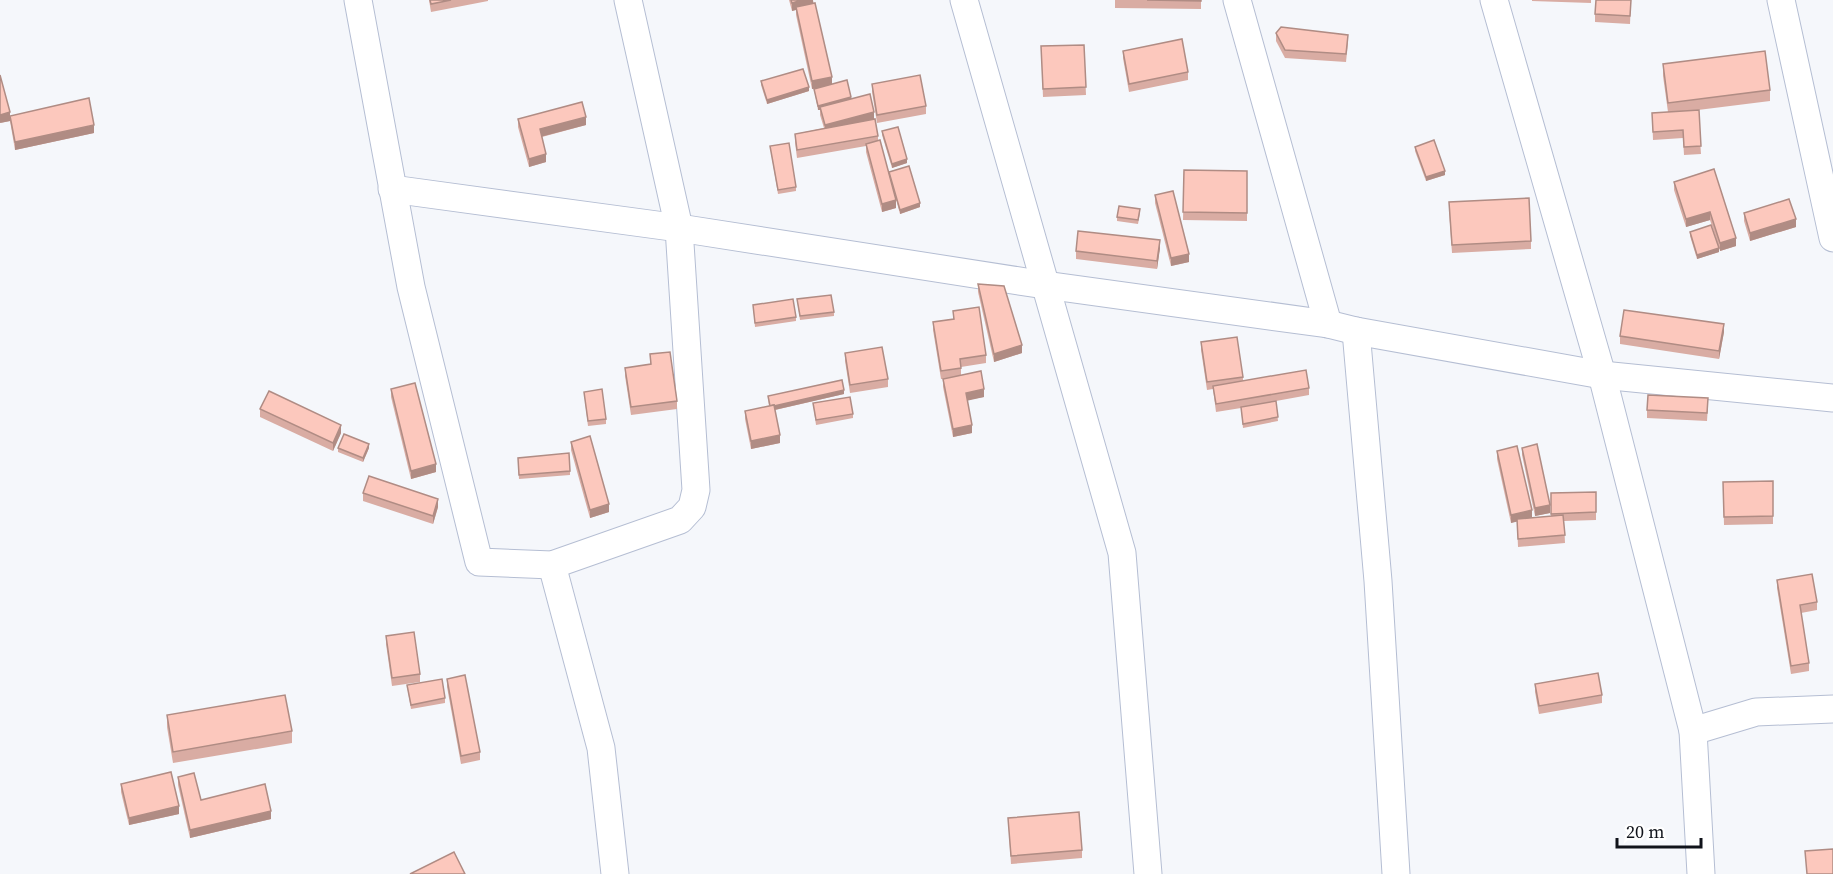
<svg xmlns="http://www.w3.org/2000/svg" width="1833" height="874" viewBox="0 0 1833 874" font-family="'Source Serif 4',serif">
	<rect width="100%" height="100%" fill="#f5f7fb"/>
	<g fill="none" stroke-linecap="round" stroke-linejoin="round">
		<defs>
			<g id="minor">
				<path d="M358 0 411 287 479 562 552 565 680 520 692 507 696 490 679 228 628 0"/>
				<path d="M964 0 1122 553 1148 874"/>
				<path d="M1237 0 1328 324"/>
				<path d="M1494 0 1602 375 1693 731 1701 874"/>
				<path d="M1781 0 1833 238"/>
				<path d="M392 189 679 228 1045 285 1328 324 1356 331 1602 375 1833 398"/>
				<path d="M1356 331 1378 581 1396 874"/>
				<path d="M552 565 601 748 615 874"/>
				<path d="M1693 731 1756 712 1833 709"/>
			</g>
		</defs>
		<!-- minor casing -->
		<use href="#minor" stroke="#b5bed3" stroke-width="29"/>
		<!-- minor -->
		<use href="#minor" stroke="#fff" stroke-width="27"/>
	</g>
	<!-- wall -->
	<g fill="#d9aca3">
		<path d="M429 0H488V1L431 12Z"/>
		<path d="M789 0H813L832 84 851 99 874 119 878 136V141L889 176V172L920 207 900 214 892 185 896 208 882 212 866 152V146L797 158 795 142V134L824 128 820 115V110H818L814 89H812L796 15V10L792 11Z"/>
		<path d="M1115 0H1201V9L1115 8Z"/>
		<path d="M1532 0H1591V3L1532 1Z"/>
		<path d="M1631 0 1630 24 1595 22V14Z"/>
		<path d="M1276 33 1348 43 1346 62 1285 58 1276 41Z"/>
		<path d="M1084 45 1086 95 1043 97 1041 46Z"/>
		<path d="M1123 51 1188 72V80L1129 92 1123 58Z"/>
		<path d="M1663 64 1770 90V101L1698 110 1701 154 1684 155 1683 138 1653 140 1652 113 1668 112 1663 76Z"/>
		<path d="M761 81 809 91 767 104 761 85Z"/>
		<path d="M872 84 926 106V114L877 123 872 92Z"/>
		<path d="M10 116 94 133 15 150 10 121 0 123Z"/>
		<path d="M518 119 586 125 542 137 546 162 529 167 518 127Z"/>
		<path d="M882 131 907 163 892 168 882 135Z"/>
		<path d="M770 146 796 187V191L778 194Z"/>
		<path d="M1415 147 1445 175 1426 181 1415 151Z"/>
		<path d="M1714 169 1736 246 1720 251 1710 220 1686 227 1674 190V182Z"/>
		<path d="M1184 170 1247 171V221L1183 220Z"/>
		<path d="M1155 195 1189 262 1171 266 1155 203Z"/>
		<path d="M1449 210 1531 241V249L1452 253Z"/>
		<path d="M1140 213 1138 224 1117 221V217Z"/>
		<path d="M1744 213 1796 227 1750 241 1744 221Z"/>
		<path d="M1690 232 1719 252 1697 259 1690 236Z"/>
		<path d="M1160 248 1157 269 1076 259V251Z"/>
		<path d="M978 284 1022 353 994 362 978 292Z"/>
		<path d="M797 299 834 312V316L800 320Z"/>
		<path d="M753 305 796 317V321L755 327Z"/>
		<path d="M953 311 986 355V363L961 367V375L984 397 967 400 972 433 953 437 943 387V379H941L933 330V322L953 319Z"/>
		<path d="M1724 332 1719 359 1620 344V336Z"/>
		<path d="M1201 342 1243 377V381L1309 388V395L1276 401 1278 421 1243 428 1241 408 1216 412 1213 389 1207 390 1201 350Z"/>
		<path d="M845 353 888 379V387L850 393 845 361Z"/>
		<path d="M650 354 677 401V409L631 415 625 376V368L650 364Z"/>
		<path d="M391 389 436 472 411 479 391 397Z"/>
		<path d="M584 392 606 419V424L588 426Z"/>
		<path d="M844 394 775 410 780 443 751 449 745 419V411L769 406 768 396Z"/>
		<path d="M813 403 853 414V418L816 425Z"/>
		<path d="M1708 406 1707 421 1647 418V410Z"/>
		<path d="M260 409 341 433 333 451 260 417Z"/>
		<path d="M571 442 609 512 590 518 571 450Z"/>
		<path d="M338 448H369L363 462 338 452Z"/>
		<path d="M1522 448 1550 513 1535 516 1522 455Z"/>
		<path d="M1497 451 1532 518 1551 516V493L1596 512V520L1564 521 1565 543 1518 547 1517 521 1511 523 1497 459Z"/>
		<path d="M518 458 570 471V475L519 479Z"/>
		<path d="M1773 481V524L1724 525 1723 482Z"/>
		<path d="M363 493 438 507 433 524 363 501Z"/>
		<path d="M1777 580 1817 602V610L1801 613 1809 663V671L1791 674 1777 588Z"/>
		<path d="M386 636 420 674V682L392 686 386 644Z"/>
		<path d="M447 679 480 752V760L461 764 447 687Z"/>
		<path d="M1535 684 1602 695V703L1539 714 1535 692Z"/>
		<path d="M407 685 445 698V703L411 709Z"/>
		<path d="M167 715 292 731V743L173 763 167 727Z"/>
		<path d="M178 777 201 800 271 819 190 838 178 785Z"/>
		<path d="M121 784 179 814 129 825 121 792Z"/>
		<path d="M1008 818 1082 850V858L1011 864Z"/>
	</g>
	<!-- shaded-wall -->
	<g fill="#b08c84">
		<path d="M802 0H813V5L792 11V3Z"/>
		<path d="M832 77V85L812 89V81Z"/>
		<path d="M809 87V91L767 104V100Z"/>
		<path d="M851 97V101L820 107V110H818V106Z"/>
		<path d="M10 112V121L0 123V115Z"/>
		<path d="M874 112V120L825 133V125Z"/>
		<path d="M586 117V125L540 137V129Z"/>
		<path d="M94 125V133L15 150V142Z"/>
		<path d="M546 154V162L529 167V159Z"/>
		<path d="M907 159V163L892 168V164Z"/>
		<path d="M1445 171V175L1426 181V177Z"/>
		<path d="M896 200V208L882 212V204Z"/>
		<path d="M920 203V207L900 214V210Z"/>
		<path d="M1710 212V220L1686 227V219Z"/>
		<path d="M1796 219V227L1750 241V233Z"/>
		<path d="M1736 238V246L1720 251V243Z"/>
		<path d="M1160 240V248L1157 269V261Z"/>
		<path d="M1719 248V252L1697 259V255Z"/>
		<path d="M1189 254V262L1171 266V258Z"/>
		<path d="M1724 324V332L1719 359V351Z"/>
		<path d="M1022 345V353L994 362V354Z"/>
		<path d="M984 389V397L966 401V393Z"/>
		<path d="M844 390V394L770 411V407Z"/>
		<path d="M341 425V433L333 451V443Z"/>
		<path d="M972 425V433L953 437V429Z"/>
		<path d="M780 435V443L751 449V441Z"/>
		<path d="M369 444V448L363 462V458Z"/>
		<path d="M436 464V472L411 479V471Z"/>
		<path d="M438 499V507L433 524V516Z"/>
		<path d="M609 504V512L590 518V510Z"/>
		<path d="M1550 505V513L1535 516V508Z"/>
		<path d="M1532 510V518L1511 523V515Z"/>
		<path d="M179 806V814L129 825V818Z"/>
		<path d="M271 811V819L190 838V830Z"/>
	</g>
	<!-- building -->
	<g fill="#fcc8bd" stroke="#b08c84" stroke-width="1.5">
		<path d="M430 0H451L431 4Z"/>
		<path d="M791 0H802L792 3Z"/>
		<path d="M1147 0H1201V1Z"/>
		<path d="M1596 0H1631L1630 16 1595 14Z"/>
		<path d="M815 3 832 77 812 81 796 7Z"/>
		<path d="M1281 27 1348 35 1346 54 1285 50 1276 33Z"/>
		<path d="M1182 39 1188 72 1129 84 1123 51Z"/>
		<path d="M1084 45 1086 87 1043 89 1041 46Z"/>
		<path d="M1765 51 1770 90 1668 103 1663 64Z"/>
		<path d="M803 69 809 87 767 100 761 81Z"/>
		<path d="M0 75 10 112 0 115Z"/>
		<path d="M920 75 926 106 877 115 872 84Z"/>
		<path d="M847 80 851 97 818 106 814 89Z"/>
		<path d="M870 94 874 112 825 125 820 107Z"/>
		<path d="M89 98 94 125 15 142 10 116Z"/>
		<path d="M582 102 586 117 540 129 546 154 529 159 518 119Z"/>
		<path d="M1699 110 1701 146 1684 147 1683 130 1653 132 1652 113Z"/>
		<path d="M875 119 878 136 797 150 795 134Z"/>
		<path d="M898 127 907 159 892 164 882 131Z"/>
		<path d="M880 140 896 200 882 204 866 144Z"/>
		<path d="M1434 140 1445 171 1426 177 1415 147Z"/>
		<path d="M789 143 796 187 778 190 770 146Z"/>
		<path d="M909 166 920 203 900 210 889 172Z"/>
		<path d="M1714 169 1736 238 1720 243 1710 212 1686 219 1674 182Z"/>
		<path d="M1184 170 1247 171V213L1183 212Z"/>
		<path d="M1173 191 1189 254 1171 258 1155 195Z"/>
		<path d="M1529 198 1531 241 1452 245 1449 202Z"/>
		<path d="M1789 199 1796 219 1750 233 1744 213Z"/>
		<path d="M1119 206 1140 209 1138 220 1117 217Z"/>
		<path d="M1711 225 1719 248 1697 255 1690 232Z"/>
		<path d="M1078 231 1160 240 1157 261 1076 251Z"/>
		<path d="M978 284 1004 286 1022 345 994 354Z"/>
		<path d="M831 295 834 312 800 316 797 299Z"/>
		<path d="M793 299 796 317 755 323 753 305Z"/>
		<path d="M979 307 986 355 960 359 961 368 941 371 933 322 954 319 953 311Z"/>
		<path d="M1624 310 1724 324 1719 351 1620 336Z"/>
		<path d="M1237 337 1243 377 1207 382 1201 342Z"/>
		<path d="M882 347 888 379 850 385 845 353Z"/>
		<path d="M670 352 677 401 631 407 625 368 651 364 650 354Z"/>
		<path d="M1306 370 1309 388 1216 404 1213 386Z"/>
		<path d="M981 371 984 389 966 393 972 425 953 429 943 379Z"/>
		<path d="M842 380 844 390 774 406V405L770 406 768 396Z"/>
		<path d="M415 383 436 464 411 471 391 389Z"/>
		<path d="M602 389 606 419 588 421 584 392Z"/>
		<path d="M269 391 341 425 333 443 260 409Z"/>
		<path d="M1648 395 1708 398 1707 413 1647 410Z"/>
		<path d="M850 397 853 414 816 420 813 403Z"/>
		<path d="M1276 401 1278 417 1243 424 1241 407Z"/>
		<path d="M774 405 780 435 751 441 745 411Z"/>
		<path d="M344 434 369 444 363 458 338 448Z"/>
		<path d="M590 436 609 504 590 510 571 442Z"/>
		<path d="M1537 444 1550 505 1535 508 1522 448Z"/>
		<path d="M1517 446 1532 510 1511 515 1497 451Z"/>
		<path d="M569 453 570 471 519 475 518 458Z"/>
		<path d="M369 476 438 499 433 516 363 493Z"/>
		<path d="M1773 481V516L1724 517 1723 482Z"/>
		<path d="M1596 492V512L1551 514V493Z"/>
		<path d="M1563 515 1565 535 1518 539 1517 519Z"/>
		<path d="M1812 574 1817 602 1800 605 1809 663 1791 666 1777 580Z"/>
		<path d="M414 632 420 674 392 678 386 636Z"/>
		<path d="M1598 673 1602 695 1539 706 1535 684Z"/>
		<path d="M465 675 480 752 461 756 447 679Z"/>
		<path d="M442 679 445 698 411 705 407 685Z"/>
		<path d="M285 695 292 731 173 752 167 715Z"/>
		<path d="M171 772 179 806 129 818 121 784Z"/>
		<path d="M194 773 201 800 265 784 271 811 190 830 178 777Z"/>
		<path d="M1079 812 1082 850 1011 856 1008 818Z"/>
		<path d="M1833 849V874H1807L1805 851Z"/>
		<path d="M454 852 465 874H410Z"/>
	</g>
	<!-- scale -->
	<path d="M1617 838v9h84v-9" fill="none" stroke="#10131a" stroke-width="3"/>
	<text x="1626" y="838" font-size="18" fill="#10131a" stroke="#ffffff" stroke-width="4.5" paint-order="stroke">20 m</text>
</svg>
